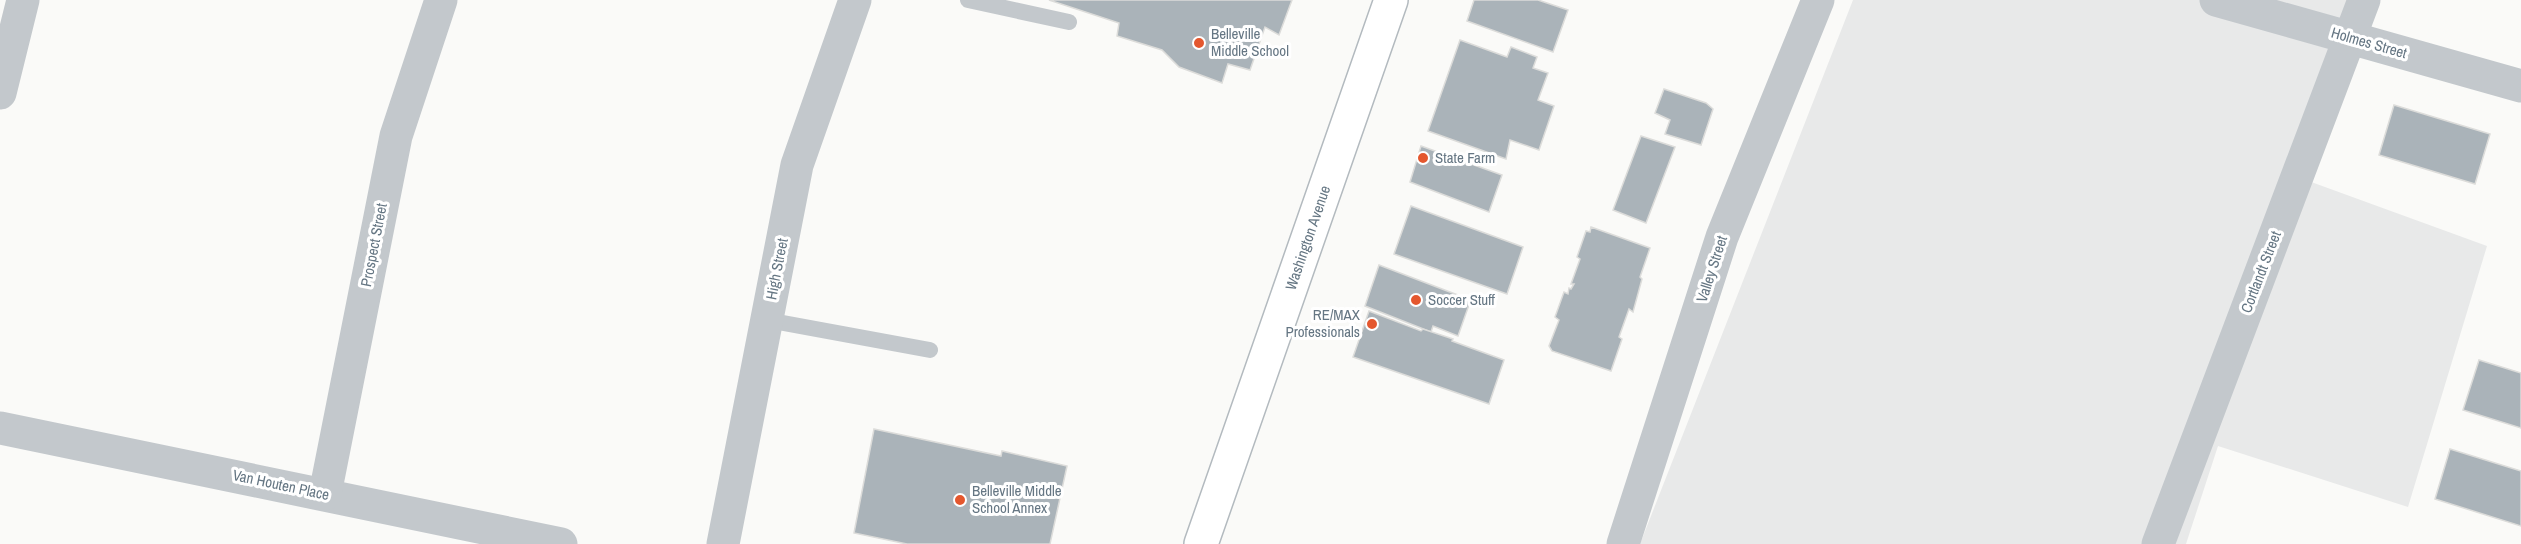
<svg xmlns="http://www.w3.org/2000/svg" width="2521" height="544" viewBox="0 0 2521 544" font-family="'Archivo Narrow',sans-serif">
	<rect width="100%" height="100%" fill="#fafaf8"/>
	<!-- built -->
	<path fill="#e8e9e9" d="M1853 0H2370L2303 179 2487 246 2408 507 2218 446 2186 544H1640Z"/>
	<!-- building -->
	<g fill="#aab3b9" stroke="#dcdcda" stroke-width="1.5">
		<path d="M1049 0H1292L1279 35 1265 27 1250 70 1228 64 1222 83 1179 67 1162 50 1117 36 1119 23Z"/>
		<path d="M1474 0H1538L1568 10 1553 52 1467 21Z"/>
		<path d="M1460 40 1507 57 1511 47 1537 57 1533 68 1548 73 1538 100 1554 106 1539 150 1510 140 1506 159 1428 131Z"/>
		<path d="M1664 89 1706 103 1713 109 1701 145 1665 134 1670 120 1655 113Z"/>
		<path d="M2394 105 2490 134 2475 184 2379 155Z"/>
		<path d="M1641 136 1675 147 1646 223 1613 210Z"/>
		<path d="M1421 146 1502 175 1489 212 1410 182Z"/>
		<path d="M1411 206 1523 247 1507 294 1394 254Z"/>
		<path d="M1591 227 1650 248 1640 277 1642 279 1633 312 1629 309 1619 337 1622 339 1611 371 1552 351 1549 346 1559 320 1555 317 1564 292 1568 294 1569 288 1571 289 1574 284H1571L1580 259 1577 257 1586 231 1590 232Z"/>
		<path d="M1379 265 1463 297 1462 299 1470 302 1458 336 1433 326 1431 332 1365 306Z"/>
		<path d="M1369 311 1421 331 1423 329 1453 339 1452 341 1504 360 1489 404 1353 357Z"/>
		<path d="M2479 360 2521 373V428L2463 410Z"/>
		<path d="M874 429 1001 456 1002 451 1067 466 1050 544H907L854 533Z"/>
		<path d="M2450 449 2521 471V526L2435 499Z"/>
	</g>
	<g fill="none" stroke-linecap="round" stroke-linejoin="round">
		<defs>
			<path id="secondary" d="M1201 544 1391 0"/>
		</defs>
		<!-- secondary casing -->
		<use href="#secondary" stroke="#b3babf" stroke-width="36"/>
		<!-- service -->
		<g stroke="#c3c8cc" stroke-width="16">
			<path d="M968 0 1069 22"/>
			<path d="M767 320 930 350"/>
		</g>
		<!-- minor -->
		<g stroke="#c3c8cc" stroke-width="33">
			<path d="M2216 0 2521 86"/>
			<path d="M0 93 23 0"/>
			<path d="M0 428 561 544"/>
			<path d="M325 494 396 136 441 0"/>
			<path d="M723 544 797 165 855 0"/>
			<path d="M1623 544 1722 237 1818 0"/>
			<path d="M2158 544 2364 0"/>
		</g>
		<!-- secondary -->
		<use href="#secondary" stroke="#fff" stroke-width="33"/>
	</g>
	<!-- markers -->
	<g fill="#e4572e" stroke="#fff" stroke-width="2">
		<circle cx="1199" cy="43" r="6"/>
		<circle cx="1423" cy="158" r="6"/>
		<circle cx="1416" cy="300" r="6"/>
		<circle cx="1372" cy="324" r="6"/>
		<circle cx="960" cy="500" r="6"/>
	</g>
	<g text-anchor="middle" stroke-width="6" stroke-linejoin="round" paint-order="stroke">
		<!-- poi labels -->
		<g font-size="15" fill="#657683" stroke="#fff" text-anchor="start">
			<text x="1211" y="39">Belleville<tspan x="1211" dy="17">Middle School</tspan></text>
			<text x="1435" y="163">State Farm</text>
			<text x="1428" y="305">Soccer Stuff</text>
			<text x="1360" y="320" text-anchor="end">RE/MAX<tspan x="1360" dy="17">Professionals</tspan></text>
			<text x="972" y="496">Belleville Middle<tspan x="972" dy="17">School Annex</tspan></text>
		</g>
		<!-- street labels -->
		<g font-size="15" fill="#657683" stroke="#fff">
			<text transform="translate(2369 43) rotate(16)" y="5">Holmes Street</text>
			<text transform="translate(1308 238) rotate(-71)" y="5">Washington Avenue</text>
			<text transform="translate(374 245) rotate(-79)" y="5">Prospect Street</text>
			<text transform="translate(777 269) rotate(-79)" y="5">High Street</text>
			<text transform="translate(1712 269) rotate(-72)" y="5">Valley Street</text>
			<text transform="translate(2261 272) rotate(-69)" y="5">Cortlandt Street</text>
			<text transform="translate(281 485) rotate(12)" y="5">Van Houten Place</text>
		</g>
	</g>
</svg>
